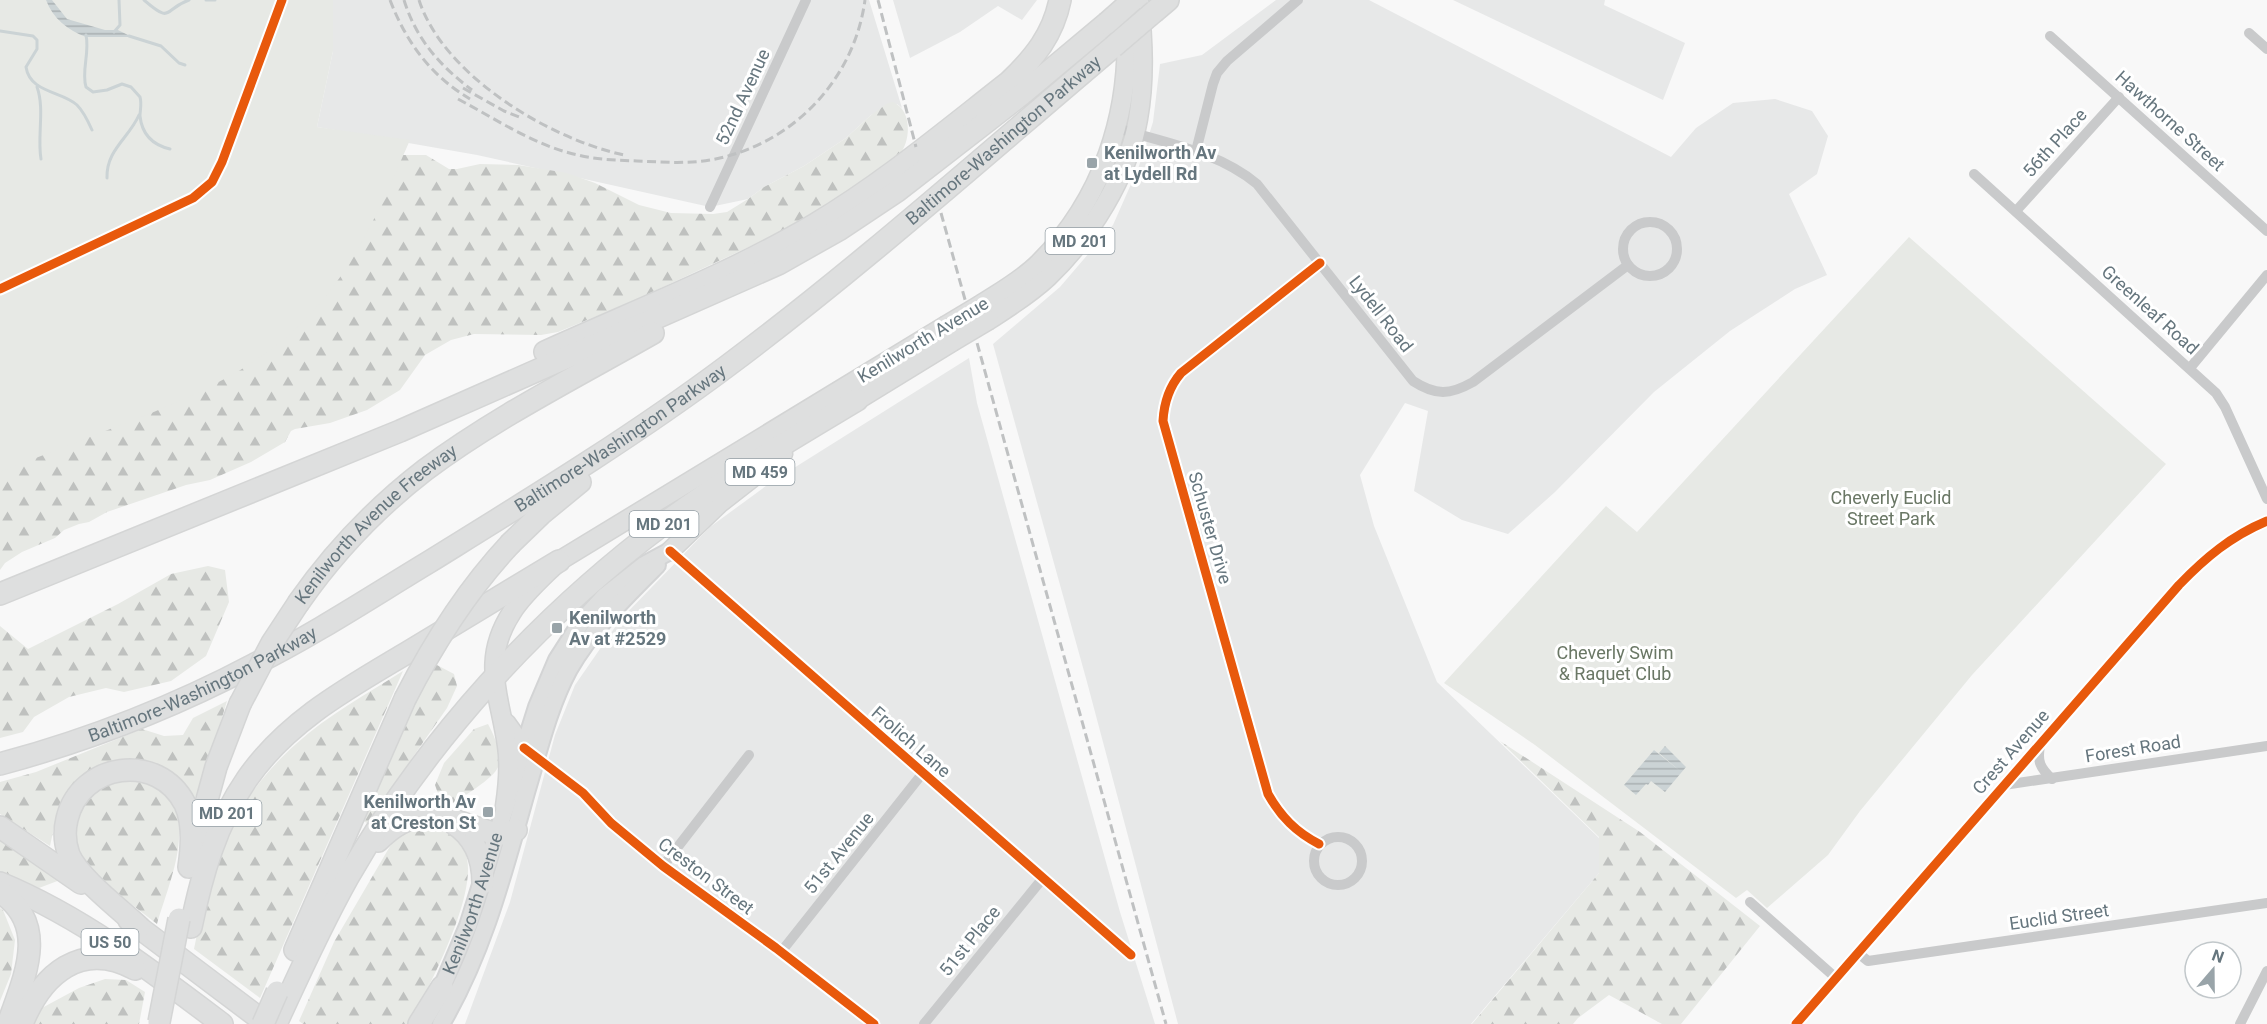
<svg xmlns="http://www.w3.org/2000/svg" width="2267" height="1024" viewBox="0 0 2267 1024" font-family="Roboto,sans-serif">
	<defs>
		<pattern id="forest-firs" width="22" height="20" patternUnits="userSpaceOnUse" patternTransform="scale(1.5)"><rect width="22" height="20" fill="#e7e9e5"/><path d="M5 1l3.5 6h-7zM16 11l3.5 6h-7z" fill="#bfc1bf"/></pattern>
		<pattern id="water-rules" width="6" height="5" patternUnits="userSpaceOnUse" patternTransform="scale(1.5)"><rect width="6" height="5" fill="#cbd3d5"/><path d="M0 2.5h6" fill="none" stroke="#a9b0b2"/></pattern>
	</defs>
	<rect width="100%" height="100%" fill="#f8f8f8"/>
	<!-- built -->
	<g fill="#e7e8e8">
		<path d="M333 0H869L902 108 897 104 871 115 846 138 804 166 764 187 748 199 710 207 477 155 317 127 333 51Z"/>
		<path d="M893 0H1037L1022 20 998 6 960 32 910 58Z"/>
		<path d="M1276 0H1369L1671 157 1696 128 1733 103 1775 99 1812 111 1828 136 1817 174 1789 194 1827 275 1795 289 1730 331 1654 392 1555 492 1508 534 1462 520 1414 491 1428 411 1405 403 1360 475 1374 526 1437 682 1599 838V873L1471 1024H1178L1087 682 993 344 1060 287 1113 225 1139 166 1153 122 1160 64 1202 55Z"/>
		<path d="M1453 0H1605L1604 5 1685 43 1663 100Z"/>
		<path d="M969 358 977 403 1120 912 1155 1024H465L510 902 555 735 575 685 620 620 710 527 770 483Z"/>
	</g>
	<!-- forest -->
	<g fill="url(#forest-firs)">
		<path d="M893 102C912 110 911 140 900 154L848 192 798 224 631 302 558 332 541 335 474 334 451 340 425 355 400 390 367 410 330 423 295 429 291 431 285 442 251 462 210 480 186 485 107 512 89 522 79 524 64 530 55 538 22 552 5 563 0 570V461L401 155H426L449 169H457L480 164 518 165 567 173 595 183 639 205 671 213 713 214 727 212 748 199 764 187 804 166 846 138 871 115 888 103Z"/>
		<path d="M208 566 225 570 229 602 206 656 171 681 124 692 106 688 69 697 34 717 23 732 0 738V626L28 649 118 604 171 574Z"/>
		<path d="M435 664 454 674 457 686 447 708 367 823 361 820 405 722Z"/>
		<path d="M403 671 260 998 194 949C202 909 212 868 229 830 243 800 271 766 296 744 328 715 367 694 403 671Z"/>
		<path d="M227 701 199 794 191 800 182 787 88 773 70 789 58 809 50 846 0 814V782L36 772 142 729 164 736 183 735 193 718Z"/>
		<path d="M488 724C494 735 504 757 497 769 491 780 455 803 443 808L435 785 444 763 474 729Z"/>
		<path d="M1500 741 1640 832 1760 926 1681 1024H1662L1609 995 1578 1018 1573 1024H1472L1599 873V837Z"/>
		<path d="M125 778C210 792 174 868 157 924L91 873 78 855 74 837 76 818 93 790Z"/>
		<path d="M424 826C440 829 458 835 465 852 481 890 429 985 412 1021L408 1024H303L299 1021 334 942 396 836 405 830Z"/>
		<path d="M0 840 60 880 39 888 0 871Z"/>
		<path d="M0 908 3 910 15 940 11 974 0 1001Z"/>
		<path d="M105 979 126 980 145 992 139 1024H34L40 1009 79 988Z"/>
	</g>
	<!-- park -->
	<g fill="#e7e9e5">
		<path d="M0 0H333V51L317 127 410 140C384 199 359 260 315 309 263 368 190 398 118 426 79 441 39 457 0 472Z"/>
		<path d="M1909 237 2166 464 1972 675 1860 811 1828 855 1767 908 1747 890 1736 898 1535 745 1444 683 1606 506 1637 532Z"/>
	</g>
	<!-- water -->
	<g fill="url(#water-rules)">
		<path d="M46 0H52L67 19 105 30H118L132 37H86C68 30 53 19 46 0Z"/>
		<path d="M1665 746 1686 767 1665 792 1651 781 1648 785 1646 784 1636 795 1624 785 1654 750 1680 771 1659 753Z"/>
	</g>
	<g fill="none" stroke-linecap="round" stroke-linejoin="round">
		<!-- stream -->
		<g stroke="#cbd3d5" stroke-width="3">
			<path d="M144 0C173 25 163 9 189 0"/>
			<path d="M206 0H215"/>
			<path d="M0 31 33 36 37 40V49L26 67C30 93 62 91 77 105 84 112 88 121 92 130"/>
			<path d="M114 32 120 25 119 0"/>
			<path d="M86 35C90 53 81 71 86 87L93 92 107 90 122 84 131 87 140 97C142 104 140 110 140 116 142 135 153 145 170 149"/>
			<path d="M129 36 161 46 179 63 185 65"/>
			<path d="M37 87C45 109 37 136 41 159"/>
			<path d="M107 178C106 150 129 138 139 115"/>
		</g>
		<defs>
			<g id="secondary">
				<path id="s1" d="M438 997 468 926 537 707 557 660 582 621 605 596 644 565 670 551"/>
				<path d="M441 1024C484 951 504 870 527 789 539 749 549 706 569 669 592 629 625 597 657 565"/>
			</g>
			<g id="primary">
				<path d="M980 305C1000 292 1022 280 1039 263 1102 200 1131 114 1126 25"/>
				<path d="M989 320C1009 307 1030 294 1048 277 1090 237 1128 177 1138 119 1145 80 1143 40 1139 0"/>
				<path d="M846 407 952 342"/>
				<path d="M670 551 720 503 783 454"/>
				<path d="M506 723 524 748"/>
				<path d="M505 806C508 786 510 766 507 746 500 695 480 661 512 612 524 593 543 577 559 561L945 326"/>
			</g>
			<g id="highway">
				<path d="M1155 11 1168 0"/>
				<path d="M545 352C635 311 729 275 814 225 883 184 945 132 1009 82 1034 58 1053 35 1060 0"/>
				<path d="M511 543 541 514 580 482"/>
				<path d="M0 594 400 431 778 264 840 229 897 191 1022 94 1107 23"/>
				<path id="s2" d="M299 602C334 552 377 507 425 470 496 417 576 377 653 333"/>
				<path id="s3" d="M0 764C89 740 174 707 255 664 315 634 371 597 429 562 529 500 631 438 726 367 860 267 985 155 1113 47"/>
				<path d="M453 823C474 836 483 858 483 883"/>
				<path d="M0 827 81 883"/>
				<path d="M196 840 216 767 240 704"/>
				<path d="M378 841C419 799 449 820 496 834H505L516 830"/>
				<path d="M0 883C82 917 152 971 222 1024"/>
				<path d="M0 892C51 925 23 980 8 1024"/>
				<path d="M129 920 267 1024"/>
				<path d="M139 927C120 909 79 878 69 855 65 844 64 831 67 819 80 763 158 751 185 804 194 823 192 847 189 867"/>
				<path d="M191 927C202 874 216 824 247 779 288 720 350 687 410 651 460 621 509 591 559 561"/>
				<path d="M295 950 405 699"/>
				<path d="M22 1024C42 974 81 940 135 969"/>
				<path d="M276 1024C299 974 321 925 348 877 427 739 539 617 666 522 727 477 792 439 857 400"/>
				<path d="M419 1024 442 987"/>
			</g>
		</defs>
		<!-- secondary casing -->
		<use href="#secondary" stroke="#d3d4d5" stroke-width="20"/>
		<!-- primary casing -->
		<use href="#primary" stroke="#d3d4d4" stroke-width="21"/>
		<!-- highway casing -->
		<use href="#highway" stroke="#d4d5d5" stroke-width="24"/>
		<!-- street -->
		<g stroke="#c9cacb" stroke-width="10">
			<path d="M2249 33 2267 49"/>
			<path d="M2050 36 2267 231"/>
			<path d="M1117 128C1165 143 1217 151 1257 184L1413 381C1436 396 1450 395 1473 382L1628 265"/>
			<path d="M1196 151 1213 84 1217 73 1227 61 1298 0"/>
			<path d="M1974 174 2216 393 2225 407 2267 499"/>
			<path d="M710 207 806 0"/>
			<path d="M2016 211 2119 97"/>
			<circle cx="1650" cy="249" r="27"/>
			<path d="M2190 368 2267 275"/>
			<path d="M670 551 1131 955"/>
			<path d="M2040 746C2037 761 2040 768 2052 779"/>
			<path d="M534 755 583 793 611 823 663 866 776 948 874 1024"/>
			<path d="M2004 785 2267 746"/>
			<circle cx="1338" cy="861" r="24"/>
			<path d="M1319 844C1296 832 1281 817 1268 794L1163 421C1164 402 1169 387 1181 373L1320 263"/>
			<path d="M663 866 749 755"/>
			<path d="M1750 902 1836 978"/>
			<path d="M781 952 922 774"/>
			<path d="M1858 953 1868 961 2267 903"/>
			<path d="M924 1024 1043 878"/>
			<path d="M1796 1024 2179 585C2205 558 2231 536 2267 521"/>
			<path d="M2240 1024 2267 971"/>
		</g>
		<!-- secondary -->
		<use href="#secondary" stroke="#dedfdf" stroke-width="16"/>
		<!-- primary -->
		<use href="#primary" stroke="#dedfdf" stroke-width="18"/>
		<!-- highway -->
		<use href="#highway" stroke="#dedfdf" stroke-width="21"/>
		<!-- rail -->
		<g stroke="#bfc1c2" stroke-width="3" stroke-dasharray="9 4.5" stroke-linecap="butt">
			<path d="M390 0C406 42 431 76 470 99"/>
			<path d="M404 0C416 39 440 66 472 90"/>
			<path d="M419 0C443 75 549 139 624 155"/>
			<path d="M878 0 916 147"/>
			<path d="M463 88 504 111 522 118"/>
			<path d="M458 99C496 119 535 146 578 155 597 160 617 160 637 161 661 162 686 164 710 160 791 146 854 81 865 0"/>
			<path d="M941 213 1166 1024"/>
		</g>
		<defs>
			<g id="primary-bridge">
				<path d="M945 326 980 305"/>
				<path d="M952 342 989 320"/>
			</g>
			<g id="highway-bridge">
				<path d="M1107 23 1133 0"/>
				<path d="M1113 47 1155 11"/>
				<path d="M405 699C434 642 467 590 511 543"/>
				<path d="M240 704 272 643 299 602"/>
				<path d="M159 1022 179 919"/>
				<path d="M263 1024 277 992"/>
			</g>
		</defs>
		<!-- primary-bridge casing -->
		<use href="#primary-bridge" stroke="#d3d4d4" stroke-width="21" stroke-linecap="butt"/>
		<!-- highway-bridge casing -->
		<use href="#highway-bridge" stroke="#d4d5d5" stroke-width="24" stroke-linecap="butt"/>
		<!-- primary-bridge -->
		<use href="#primary-bridge" stroke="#dedfdf" stroke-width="18"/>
		<!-- highway-bridge -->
		<use href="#highway-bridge" stroke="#dedfdf" stroke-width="21"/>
		<defs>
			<g id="cycleway">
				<path d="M0 289 193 198 212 182 222 162 282 0"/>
				<path d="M670 551 1131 955"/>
				<path d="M524 748 583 793 611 823 663 866 776 948 874 1024"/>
				<path d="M1319 844C1296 832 1281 817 1268 794L1163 421C1164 402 1169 387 1181 373L1320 263"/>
				<path d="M1796 1024 2179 585C2205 558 2231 536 2267 521"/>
			</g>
		</defs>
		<!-- cycleway casing -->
		<use href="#cycleway" stroke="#fff" stroke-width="13"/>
		<!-- cycleway -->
		<use href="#cycleway" stroke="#e8590c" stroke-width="9"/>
	</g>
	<!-- markers -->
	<g fill="#99a4a9" stroke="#fff" stroke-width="2">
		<rect x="1086" y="157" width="12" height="12" rx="3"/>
		<rect x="551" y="622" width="12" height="12" rx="3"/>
		<rect x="482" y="806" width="12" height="12" rx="3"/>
	</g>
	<g text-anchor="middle" stroke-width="6" stroke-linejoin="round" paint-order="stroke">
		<!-- shield labels -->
		<g fill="#fff" stroke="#949fa5" stroke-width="1.5">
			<rect x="1045.5" y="228" width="69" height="26" rx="4.5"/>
			<rect x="725.5" y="459" width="69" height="26" rx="4.5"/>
			<rect x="629.5" y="511" width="69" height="26" rx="4.5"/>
			<rect x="192.5" y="800" width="69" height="26" rx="4.5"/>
			<rect x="81.5" y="929" width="57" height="26" rx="4.5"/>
		</g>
		<g font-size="16" font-weight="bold" fill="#66767e">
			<text x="1080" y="247">MD 201</text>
			<text x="760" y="478">MD 459</text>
			<text x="664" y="530">MD 201</text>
			<text x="227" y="819">MD 201</text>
			<text x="110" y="948">US 50</text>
		</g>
		<!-- street labels -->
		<g font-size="18" fill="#66767e" stroke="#fff">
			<text transform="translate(743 97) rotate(-65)" y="6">52nd Avenue</text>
			<text transform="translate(2170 121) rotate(42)" y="6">Hawthorne Street</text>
			<text dy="6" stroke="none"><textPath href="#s3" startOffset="1190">Baltimore-Washington Parkway</textPath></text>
			<text transform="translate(2055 143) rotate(-48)" y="6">56th Place</text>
			<text transform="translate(2150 310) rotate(42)" y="6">Greenleaf Road</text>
			<text transform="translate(1381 314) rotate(52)" y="6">Lydell Road</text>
			<text transform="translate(923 340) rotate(-31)" y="6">Kenilworth Avenue</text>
			<text dy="6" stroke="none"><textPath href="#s3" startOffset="704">Baltimore-Washington Parkway</textPath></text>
			<text dy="6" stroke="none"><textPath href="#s2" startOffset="110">Kenilworth Avenue Freeway</textPath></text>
			<text transform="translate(1210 528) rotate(74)" y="6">Schuster Drive</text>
			<text dy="6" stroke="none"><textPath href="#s3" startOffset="218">Baltimore-Washington Parkway</textPath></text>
			<text transform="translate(911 742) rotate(41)" y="6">Frolich Lane</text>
			<text transform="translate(2133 749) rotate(-9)" y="6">Forest Road</text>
			<text transform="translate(2011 752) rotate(-49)" y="6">Crest Avenue</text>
			<text transform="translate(839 853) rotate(-51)" y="6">51st Avenue</text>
			<text transform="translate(706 876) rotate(37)" y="6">Creston Street</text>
			<text dy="6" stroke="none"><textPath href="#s1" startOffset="100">Kenilworth Avenue</textPath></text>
			<text transform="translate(2059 917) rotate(-8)" y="6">Euclid Street</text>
			<text transform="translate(970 941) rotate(-51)" y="6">51st Place</text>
		</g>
		<!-- poi labels -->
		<g font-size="18" font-weight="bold" fill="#66767e" stroke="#fff" text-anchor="start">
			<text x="1104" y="159">Kenilworth Av<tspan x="1104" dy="21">at Lydell Rd</tspan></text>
			<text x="569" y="624">Kenilworth<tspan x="569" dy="21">Av at #2529</tspan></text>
			<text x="476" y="808" text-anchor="end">Kenilworth Av<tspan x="476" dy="21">at Creston St</tspan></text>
		</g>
		<!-- park labels -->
		<g font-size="18" fill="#6a7765" stroke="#fff">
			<text x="1891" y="504">Cheverly Euclid<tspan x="1891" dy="21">Street Park</tspan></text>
			<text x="1615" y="659">Cheverly Swim<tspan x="1615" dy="21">&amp; Raquet Club</tspan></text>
		</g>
	</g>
	<!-- north arrow -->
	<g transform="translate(2213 970) rotate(20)"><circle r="28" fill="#ffffff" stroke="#c2c8cb" stroke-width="1.5"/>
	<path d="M0-4.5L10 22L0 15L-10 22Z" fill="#99a4a9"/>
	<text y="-9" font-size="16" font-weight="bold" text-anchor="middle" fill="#66767e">N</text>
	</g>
</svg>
